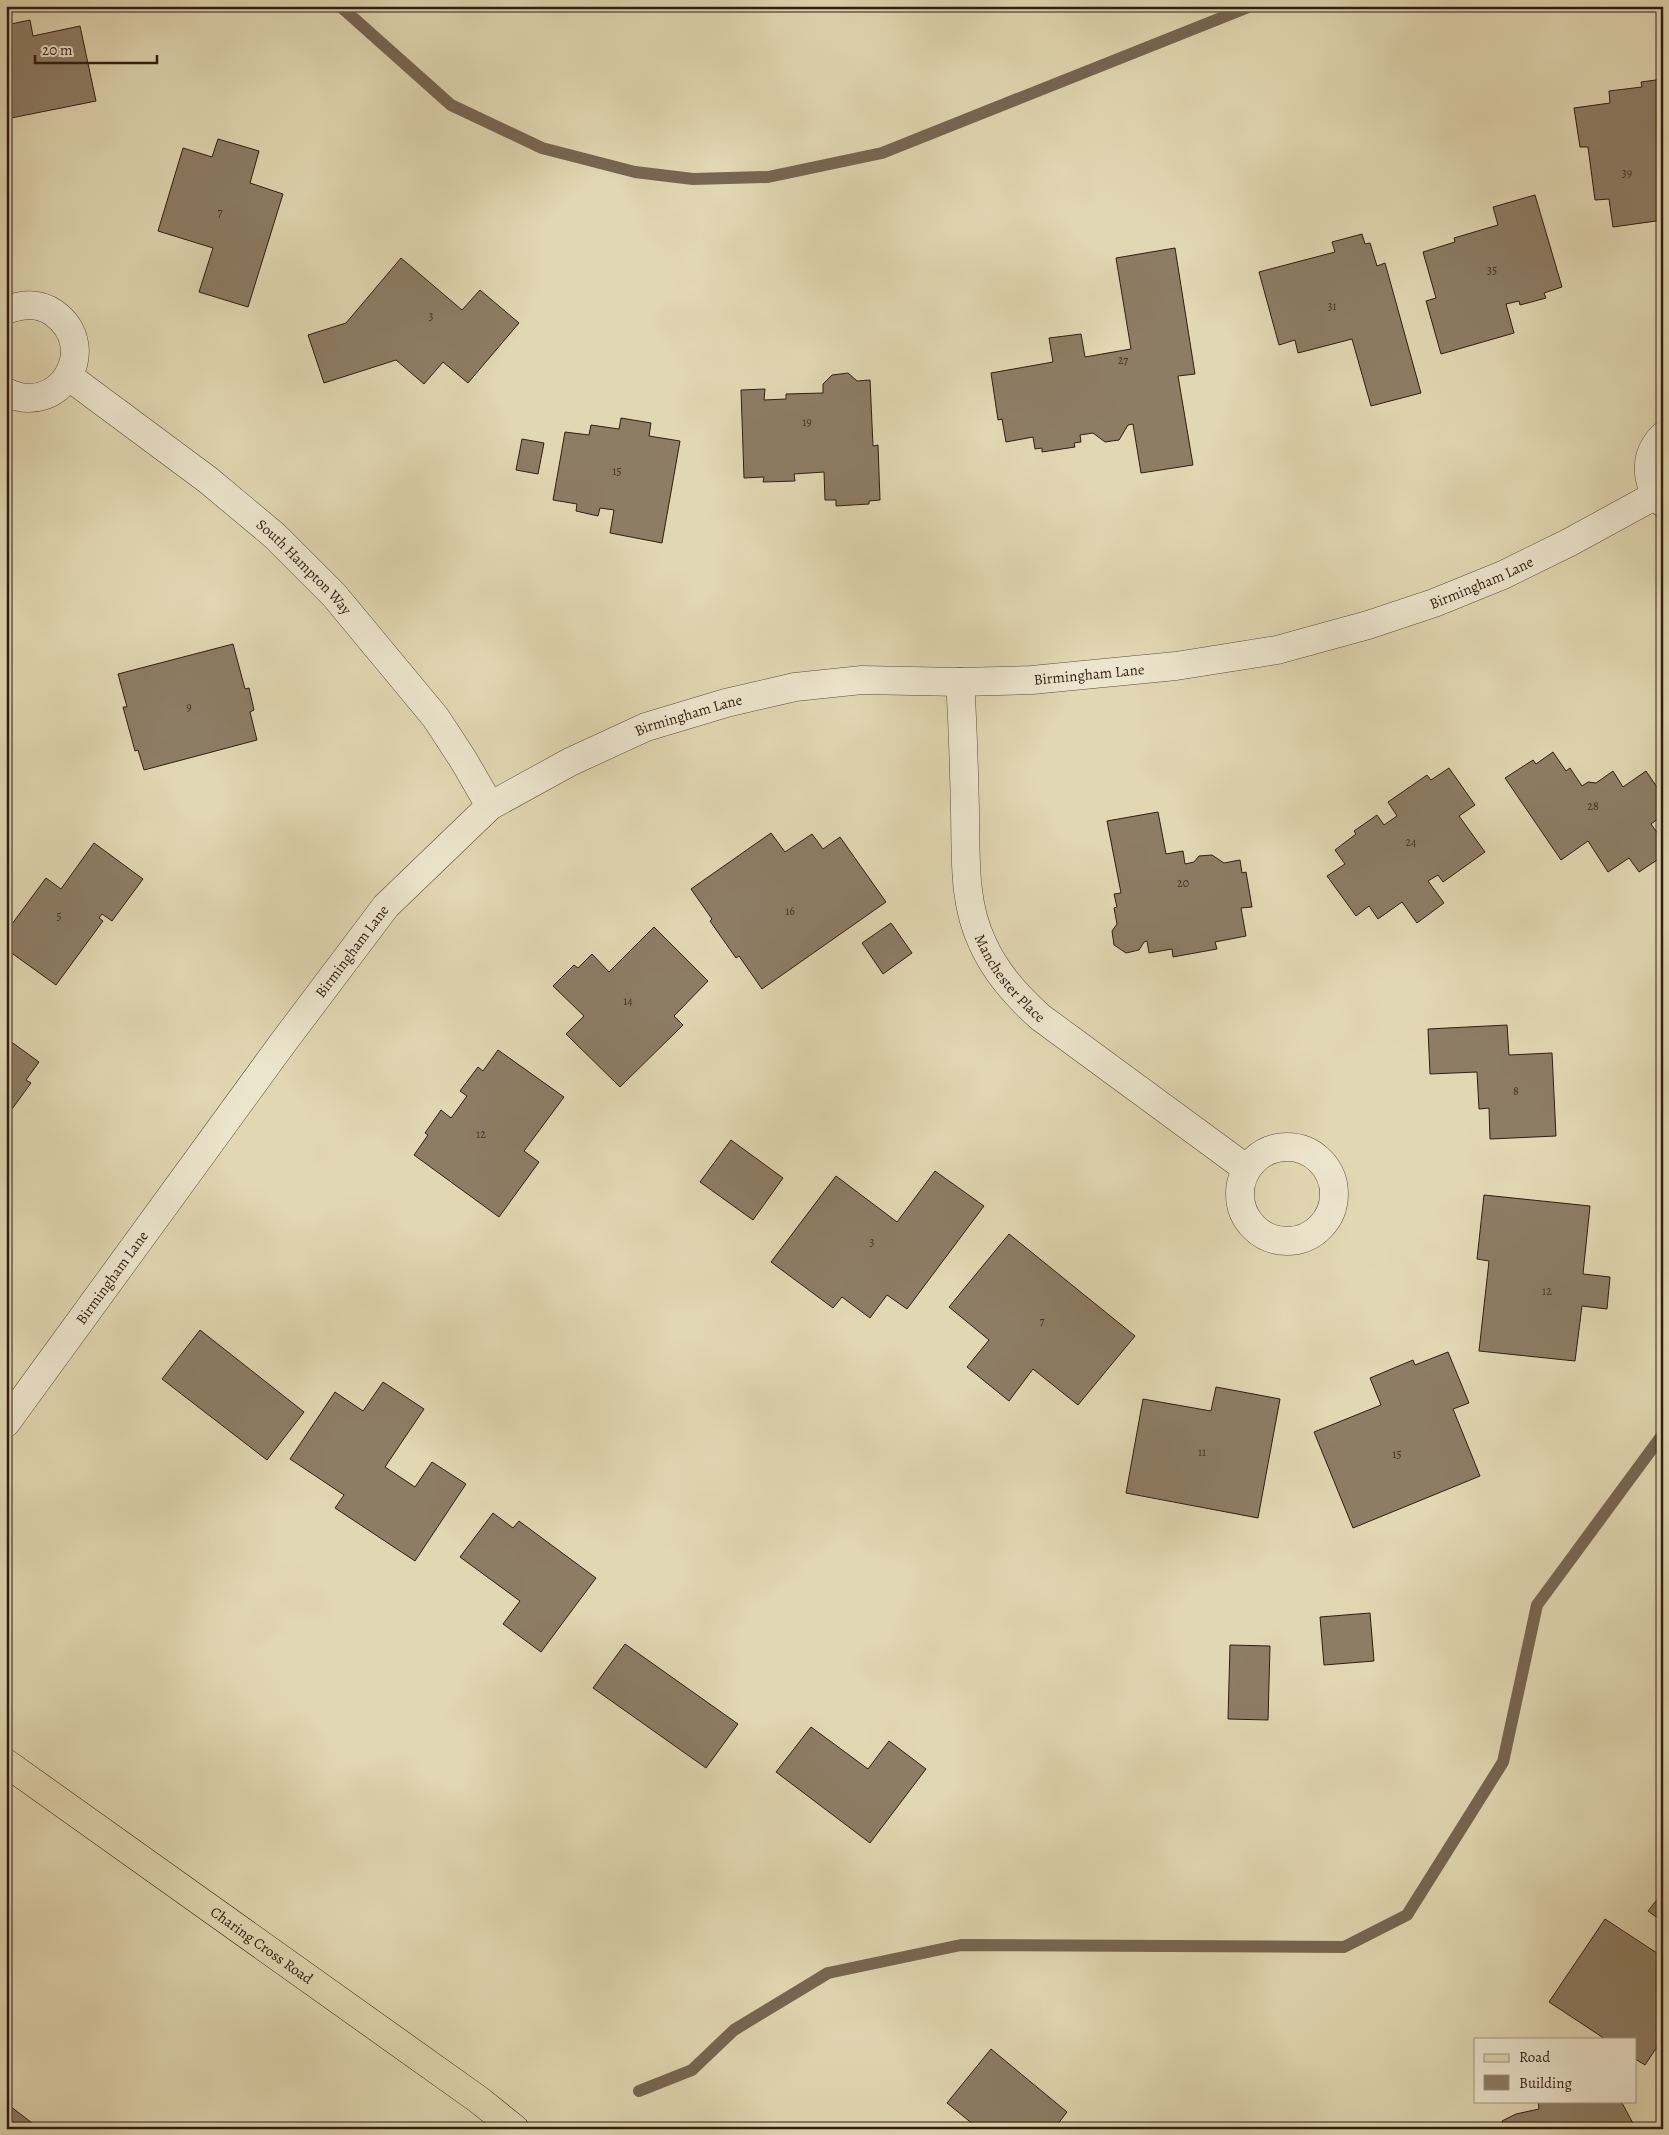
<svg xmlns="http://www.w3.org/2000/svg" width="1669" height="2135" viewBox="0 0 1669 2135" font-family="Alegreya,serif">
	<rect width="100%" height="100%" fill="#e1d7b2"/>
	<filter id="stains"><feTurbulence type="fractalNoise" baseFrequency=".004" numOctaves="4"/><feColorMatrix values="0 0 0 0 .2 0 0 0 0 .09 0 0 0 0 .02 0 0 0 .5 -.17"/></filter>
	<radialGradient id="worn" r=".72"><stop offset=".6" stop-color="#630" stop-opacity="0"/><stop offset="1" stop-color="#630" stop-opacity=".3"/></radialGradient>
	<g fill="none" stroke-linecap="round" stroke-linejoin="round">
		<!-- stream -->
		<g stroke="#776652" stroke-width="12">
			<path d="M340 6 451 105 542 148 635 172 693 179 768 177 882 153 1251 6"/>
			<path d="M639 2091 692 2070 734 2030 828 1973 961 1945 1344 1947 1407 1915 1503 1762 1537 1605 1663 1434"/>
		</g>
	</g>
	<!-- building -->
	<g fill="#8d7d65" stroke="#311c12">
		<path d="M30 20 33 36 80 26 96 101 6 119V25Z"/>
		<path d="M1663 79V220L1613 227 1609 199 1595 200 1588 147H1580L1574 108 1610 103 1609 91 1642 87 1641 82Z"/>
		<path d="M218 139 259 151 250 183 283 194 248 307 199 292 213 248 158 231 183 148 212 157Z"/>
		<path d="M1535 195 1562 287 1544 293 1546 298 1520 305 1519 301 1506 304 1514 333 1441 354 1426 301 1436 298 1423 252 1455 242 1454 238 1498 225 1493 207Z"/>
		<path d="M1362 234 1365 244 1370 243 1377 266 1385 263 1421 393 1371 406 1352 339 1298 353 1295 340 1279 345 1259 272 1335 252 1332 242Z"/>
		<path d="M1175 248 1195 374 1178 376 1193 465 1141 473 1133 424 1128 425 1119 440 1105 442 1093 433 1080 435 1081 442 1074 443 1075 447 1042 452V448L1035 449 1033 437 1006 442 1002 419 998 420 991 373 1053 362 1049 338 1081 334 1085 357 1131 349 1116 258Z"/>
		<path d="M401 258 462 310 480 290 519 323 468 383 443 362 424 384 396 360 324 383 308 335 346 323Z"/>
		<path d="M848 373 857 381 870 380 873 446 878 445 880 500 869 501V504L836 506V500H825L824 472 794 474 795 481 763 482 764 477 744 478 741 390 765 389 764 400 786 399V394L823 393V384L832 375Z"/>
		<path d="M621 418 651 423 649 436 680 441 662 543 610 533 614 510 600 508 598 516 576 511 577 504 553 500 565 432 589 435 591 425 619 429Z"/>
		<path d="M522 439 544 443 538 474 516 470Z"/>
		<path d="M233 644 245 689 249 688 254 710 250 712 257 740 144 770 138 750 135 751 123 707H127L118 674Z"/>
		<path d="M1553 752 1566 771 1570 768 1582 786 1588 782 1596 783 1613 771 1623 787 1646 771 1663 796V815L1651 824 1663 841V856L1639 872 1629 858 1608 872 1588 841 1561 860 1505 778 1533 760 1536 764Z"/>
		<path d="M1449 768 1475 805 1459 816 1485 852 1443 882 1438 875 1428 881 1444 903 1417 923 1402 902 1378 919 1369 906 1356 916 1327 876 1345 864 1335 850 1356 834 1354 831 1377 815 1384 825 1397 816 1388 802 1427 775 1431 780Z"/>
		<path d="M1158 812 1166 854 1183 851 1185 864 1194 862 1199 856 1212 855 1224 863 1240 860 1242 873 1246 872 1252 907 1241 908 1246 936 1215 942 1217 949 1173 957 1172 949 1149 953 1147 941 1144 942 1139 950 1126 953 1114 945 1112 931 1117 924 1114 908 1117 907 1114 894 1121 893 1107 821Z"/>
		<path d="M771 833 785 852 812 834 823 849 840 837 886 902 762 989 739 956 736 958 710 921 712 919 691 889Z"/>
		<path d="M94 843 143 879 112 921 102 914 99 918 103 921 56 985 6 949V932L46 878 61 889Z"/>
		<path d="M891 923 912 953 883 974 862 943Z"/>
		<path d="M654 927 708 981 674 1016 683 1025 620 1087 566 1034 584 1016 553 986 574 965 578 968 592 954 609 972Z"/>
		<path d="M1507 1025 1509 1055 1552 1053 1556 1136 1490 1139 1489 1108 1479 1109 1477 1072 1430 1074 1428 1029Z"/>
		<path d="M6 1038 39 1062 26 1080 31 1083 12 1109 6 1105Z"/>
		<path d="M498 1050 564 1097 524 1151 539 1162 499 1217 414 1155 428 1135 425 1133 441 1110 451 1118 467 1096 460 1091 478 1067 483 1071Z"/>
		<path d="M731 1140 783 1178 753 1220 700 1182Z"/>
		<path d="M935 1171 984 1206 907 1309 887 1295 870 1318 842 1297 833 1308 771 1262 836 1176 897 1222Z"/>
		<path d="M1484 1195 1590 1206 1583 1274 1610 1277 1607 1309 1582 1306 1575 1361 1479 1351 1489 1261 1477 1259Z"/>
		<path d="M1009 1234 1135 1336 1078 1405 1033 1369 1009 1401 967 1367 989 1340 949 1307Z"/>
		<path d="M200 1330 304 1412 267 1460 162 1379Z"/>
		<path d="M1448 1352 1469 1403 1453 1409 1480 1476 1353 1528 1314 1432 1381 1405 1370 1378 1413 1360 1415 1365Z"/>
		<path d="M383 1382 424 1409 385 1467 415 1487 432 1462 466 1484 415 1561 335 1508 344 1495 290 1459 335 1392 363 1411Z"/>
		<path d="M1216 1387 1280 1399 1258 1518 1126 1493 1143 1399 1211 1411Z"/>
		<path d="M493 1513 513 1528 519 1521 596 1578 541 1652 503 1624 520 1601 460 1557Z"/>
		<path d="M1370 1613 1374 1661 1324 1665 1320 1617Z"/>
		<path d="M625 1644 738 1724 706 1768 593 1688Z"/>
		<path d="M1230 1645 1270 1646 1268 1720 1228 1719Z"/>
		<path d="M811 1727 868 1769 889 1741 926 1769 870 1843 776 1772Z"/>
		<path d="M1663 1892V1922L1648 1911Z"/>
		<path d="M1605 1919 1663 1957V2038L1645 2065 1635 2059V2039H1605L1549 2002Z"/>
		<path d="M991 2049 1067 2112 1054 2129H979L947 2103Z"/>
		<path d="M1538 2101H1621L1636 2129H1504L1502 2121 1516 2114 1539 2109Z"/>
		<path d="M6 2103 40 2129H6Z"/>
	</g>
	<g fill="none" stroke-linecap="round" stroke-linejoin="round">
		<defs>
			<g id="minor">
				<path d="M6 310C22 304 39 302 54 313 102 348 59 419 6 392"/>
				<path id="s1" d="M68 376 208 480 275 536 334 595 436 718 464 761 490 806"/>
				<path d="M1663 436C1643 456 1645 483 1663 503"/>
				<path id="s2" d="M960 682C963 725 964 768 965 811 966 855 963 902 982 942 995 972 1016 995 1040 1017L1247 1169"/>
				<circle cx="1287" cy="1194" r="47"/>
				<path id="s3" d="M6 1423 282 1044 386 906 490 806 570 762 646 727 726 703 795 687 862 680 960 682 1032 680 1176 666 1277 650 1368 625 1434 603 1503 575 1570 542 1656 495"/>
			</g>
			<g id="major">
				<path id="s4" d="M6 1763 479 2100 515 2129"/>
			</g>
		</defs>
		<!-- minor casing -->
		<use href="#minor" stroke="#5d4b3a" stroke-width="29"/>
		<!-- major casing -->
		<use href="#major" stroke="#311c12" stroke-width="29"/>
		<!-- minor -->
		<use href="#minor" stroke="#ece5cd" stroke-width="28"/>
		<!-- major -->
		<use href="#major" stroke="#e1d7b2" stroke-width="28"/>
	</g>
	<g text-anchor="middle" stroke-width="4" stroke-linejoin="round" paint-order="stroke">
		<!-- number labels -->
		<g font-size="12" fill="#483427">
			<text x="1627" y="177">39</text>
			<text x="220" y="216">7</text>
			<text x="1492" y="274">35</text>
			<text x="1332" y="310">31</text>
			<text x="431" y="320">3</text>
			<text x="1123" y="364">27</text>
			<text x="807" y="426">19</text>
			<text x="617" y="475">15</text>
			<text x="189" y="711">9</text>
			<text x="1593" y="810">28</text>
			<text x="1411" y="846">24</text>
			<text x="1183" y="887">20</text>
			<text x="790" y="915">16</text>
			<text x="59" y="920">5</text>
			<text x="628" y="1005">14</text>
			<text x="1516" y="1095">8</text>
			<text x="481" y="1138">12</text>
			<text x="872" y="1246">3</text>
			<text x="1547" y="1295">12</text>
			<text x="1042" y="1325">7</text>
			<text x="1202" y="1456">11</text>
			<text x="1397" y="1458">15</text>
		</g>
		<!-- street labels -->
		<g font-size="15" fill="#311c12" stroke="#ece5cd">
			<text dy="5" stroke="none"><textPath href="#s1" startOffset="304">South Hampton Way</textPath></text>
			<text dy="5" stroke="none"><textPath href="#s3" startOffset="1815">Birmingham Lane</textPath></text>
			<text dy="5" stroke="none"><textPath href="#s3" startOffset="1410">Birmingham Lane</textPath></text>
			<text dy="5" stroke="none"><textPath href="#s3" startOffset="1005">Birmingham Lane</textPath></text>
			<text dy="5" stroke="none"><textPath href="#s3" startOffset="585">Birmingham Lane</textPath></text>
			<text dy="5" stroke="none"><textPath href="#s2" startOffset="308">Manchester Place</textPath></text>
			<text dy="5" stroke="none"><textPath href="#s3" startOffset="180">Birmingham Lane</textPath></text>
			<text dy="5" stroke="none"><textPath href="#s4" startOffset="314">Charing Cross Road</textPath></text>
		</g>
	</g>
	<!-- margin -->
	<rect width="1669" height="2135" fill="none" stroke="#e1d7b2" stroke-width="25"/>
	<rect x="8" y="8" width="1654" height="2120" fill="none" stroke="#311c12" stroke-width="2.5"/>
	<rect x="12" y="12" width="1644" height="2110" fill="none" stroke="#311c12"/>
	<!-- legend -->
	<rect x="1474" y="2038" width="162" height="65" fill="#ece5cd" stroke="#a19582"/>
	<rect x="1484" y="2054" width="25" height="8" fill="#e1d7b2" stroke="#a19582"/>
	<text x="1519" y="2062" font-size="15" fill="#311c12">Road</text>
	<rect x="1484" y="2075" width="25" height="15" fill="#8d7d65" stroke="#a19582"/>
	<text x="1519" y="2088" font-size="15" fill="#311c12">Building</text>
	<!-- scale -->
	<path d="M35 55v8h122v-8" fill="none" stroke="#311c12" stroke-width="2.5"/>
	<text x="42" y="55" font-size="15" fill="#311c12" stroke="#ece5cd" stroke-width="4" paint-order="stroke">20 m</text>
	<rect width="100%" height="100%" filter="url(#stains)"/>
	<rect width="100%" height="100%" fill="url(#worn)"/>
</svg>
